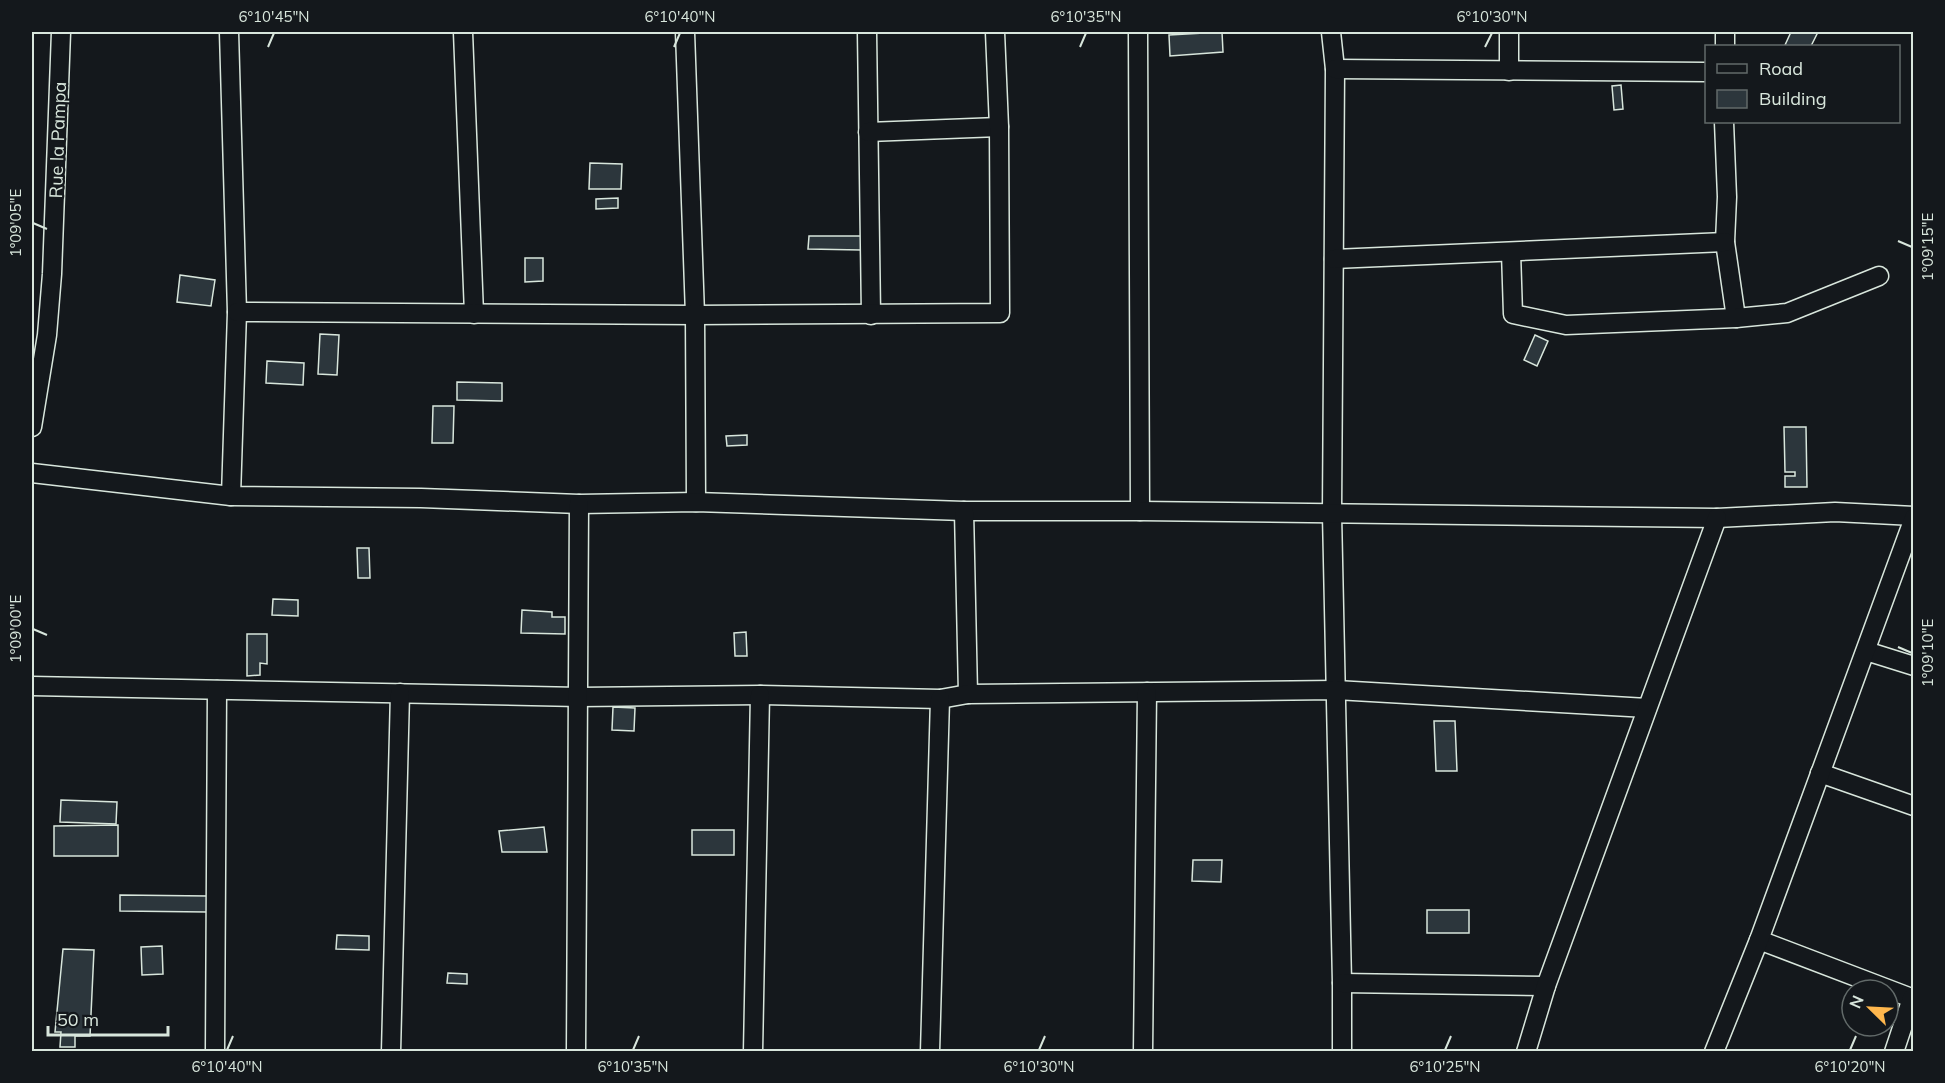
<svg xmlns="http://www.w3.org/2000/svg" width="1945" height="1083" viewBox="0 0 1945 1083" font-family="Mulish,sans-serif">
	<rect width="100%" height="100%" fill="#14181c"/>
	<!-- building -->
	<g fill="#2c363c" stroke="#d8e6dc" stroke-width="1.5">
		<path d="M1222 32 1223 52 1170 56 1169 35Z"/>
		<path d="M1791 32H1818L1811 46H1788L1785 45Z"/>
		<path d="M1621 85 1623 109 1614 110 1612 86Z"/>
		<path d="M590 163 622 164 621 189H589Z"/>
		<path d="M618 198V208L596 209V199Z"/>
		<path d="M809 236H862L861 250 808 249Z"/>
		<path d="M525 258H543V281L525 282Z"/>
		<path d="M180 275 215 280 211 306 177 302Z"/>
		<path d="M320 334 339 335 337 375 318 374Z"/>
		<path d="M1535 335 1548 341 1537 366 1524 360Z"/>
		<path d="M267 361 304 363 303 385 266 383Z"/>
		<path d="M457 382 502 383V401L457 400Z"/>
		<path d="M433 406H454L453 443H432Z"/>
		<path d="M1784 427H1806L1807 487H1785V476H1795V472H1785Z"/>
		<path d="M747 435V445L727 446 726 436Z"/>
		<path d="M357 548H369L370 578H358Z"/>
		<path d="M273 599 298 600V616L272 615Z"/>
		<path d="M522 610 552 612V617H565V634L521 633Z"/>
		<path d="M746 632 747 656H735L734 633Z"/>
		<path d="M247 634H267V664L260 663V675L247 676Z"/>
		<path d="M613 707 635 708 634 731 612 730Z"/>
		<path d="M1434 721H1455L1457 771H1436Z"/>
		<path d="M61 800 117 802 116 824 60 822Z"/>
		<path d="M118 825V856H54V826Z"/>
		<path d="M544 827 547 852H502L499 831Z"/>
		<rect x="692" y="830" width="42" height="25"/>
		<path d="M1193 860H1222L1221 882 1192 881Z"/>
		<path d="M120 895 208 896 207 912 120 911Z"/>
		<rect x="1427" y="910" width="42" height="23"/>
		<path d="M337 935 369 936V950L336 949Z"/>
		<path d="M162 946 163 974 142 975 141 947Z"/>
		<path d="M63 949 94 950 90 1036H75V1047H60L61 1032H55Z"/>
		<path d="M448 973 467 974V984L447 983Z"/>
	</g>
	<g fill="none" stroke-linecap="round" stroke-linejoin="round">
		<defs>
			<g id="minor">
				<path d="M229 32 237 312 231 496"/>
				<path d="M463 32 474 314"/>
				<path d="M685 32 695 315 696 502"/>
				<path d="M867 32 871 315"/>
				<path d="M1138 32 1140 511"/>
				<path d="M1331 32 1335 69 1332 514 1342 983V1052"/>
				<path d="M1725 32V46"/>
				<path d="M1335 69 1706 72"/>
				<path d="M1509 71V32"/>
				<path d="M1724 122 1727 197 1725 242 1736 318"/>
				<path d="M868 132 999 127"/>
				<path d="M1511 252 1513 314 1566 325 1736 318 1787 313 1879 276"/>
				<path d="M1334 259 1725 242"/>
				<path d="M237 312 695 315 1000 313 999 127 995 32"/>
				<path d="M32 427 47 335 52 274 61 32"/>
				<path d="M32 473 231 496 421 498 579 504 696 502 964 511H1140L1717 518 1835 512 1914 516"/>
				<path d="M964 511 968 694"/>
				<path d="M1866 651 1914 666"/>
				<path d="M32 686 579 697 760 695 940 699 968 694 1336 690 1647 708"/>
				<path d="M1820 773 1914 806"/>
				<path d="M1759 940 1914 999"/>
				<path d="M1342 983 1546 986"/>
				<path d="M215 1052 217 690"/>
				<path d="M391 1052 400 693"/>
				<path d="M576 1052 579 504"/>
				<path d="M753 1052 760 695"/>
				<path d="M930 1052 940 699"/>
				<path d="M1143 1052 1147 692"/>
				<path d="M1526 1052 1546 986 1717 518"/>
				<path d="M1714 1052 1759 940 1914 518"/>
				<path d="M1894 1052 1912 998"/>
			</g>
		</defs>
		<!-- minor casing -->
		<use href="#minor" stroke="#d8e6dc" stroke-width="21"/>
		<!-- minor -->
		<use href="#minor" stroke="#14181c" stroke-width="18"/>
	</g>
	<!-- ticks -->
	<path fill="none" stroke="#d8e6dc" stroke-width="2" d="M268 47 274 33M674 47 680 33M1080 47 1086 33M1485 47 1492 33M33 223 47 229M1898 241 1912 247M33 629 47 635M1898 647 1912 653M227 1050 233 1036M633 1050 639 1036M1039 1050 1045 1036M1445 1050 1451 1036M1850 1050 1856 1036"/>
	<g text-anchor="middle" stroke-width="4.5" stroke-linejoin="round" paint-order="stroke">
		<!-- street labels -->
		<g font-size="18" fill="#d8e6dc" stroke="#14181c">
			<text transform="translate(58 140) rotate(-88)" y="6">Rue la Pampa</text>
		</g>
	</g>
	<!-- border -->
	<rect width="1945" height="1083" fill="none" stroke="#14181c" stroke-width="66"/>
	<!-- legend -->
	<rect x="1705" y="45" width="195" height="78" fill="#14181c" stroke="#626a69" stroke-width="1.5"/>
	<rect x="1717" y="64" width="30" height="9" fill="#14181c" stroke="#626a69" stroke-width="1.5"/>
	<text x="1759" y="75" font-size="18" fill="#d8e6dc">Road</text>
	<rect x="1717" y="90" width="30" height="18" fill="#2c363c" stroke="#626a69" stroke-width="1.5"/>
	<text x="1759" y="105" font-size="18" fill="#d8e6dc">Building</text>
	<!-- north arrow -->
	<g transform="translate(1870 1008) rotate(294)"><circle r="28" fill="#14181c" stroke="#626a69" stroke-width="1.5"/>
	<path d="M0-4.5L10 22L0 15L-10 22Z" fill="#ffb74d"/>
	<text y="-9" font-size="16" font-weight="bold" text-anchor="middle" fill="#d8e6dc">N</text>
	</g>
	<!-- scale -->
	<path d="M48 1026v9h120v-9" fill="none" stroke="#d8e6dc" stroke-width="3"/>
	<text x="57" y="1026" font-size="18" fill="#d8e6dc" stroke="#14181c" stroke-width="4.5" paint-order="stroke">50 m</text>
	<rect x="33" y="33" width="1879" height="1017" fill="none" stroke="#d8e6dc" stroke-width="2"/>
	<g font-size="15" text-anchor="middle" fill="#d8e6dc">
		<text x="274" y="22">6°10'45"N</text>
		<text x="680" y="22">6°10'40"N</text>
		<text x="1086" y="22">6°10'35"N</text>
		<text x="1492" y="22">6°10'30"N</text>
		<text transform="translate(16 223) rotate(-90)" y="5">1°09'05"E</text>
		<text transform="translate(1928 247) rotate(-90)" y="5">1°09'15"E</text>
		<text transform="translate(16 629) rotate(-90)" y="5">1°09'00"E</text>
		<text transform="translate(1928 653) rotate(-90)" y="5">1°09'10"E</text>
		<text x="227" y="1072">6°10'40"N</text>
		<text x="633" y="1072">6°10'35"N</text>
		<text x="1039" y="1072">6°10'30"N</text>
		<text x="1445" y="1072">6°10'25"N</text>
		<text x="1850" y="1072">6°10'20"N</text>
	</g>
</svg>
